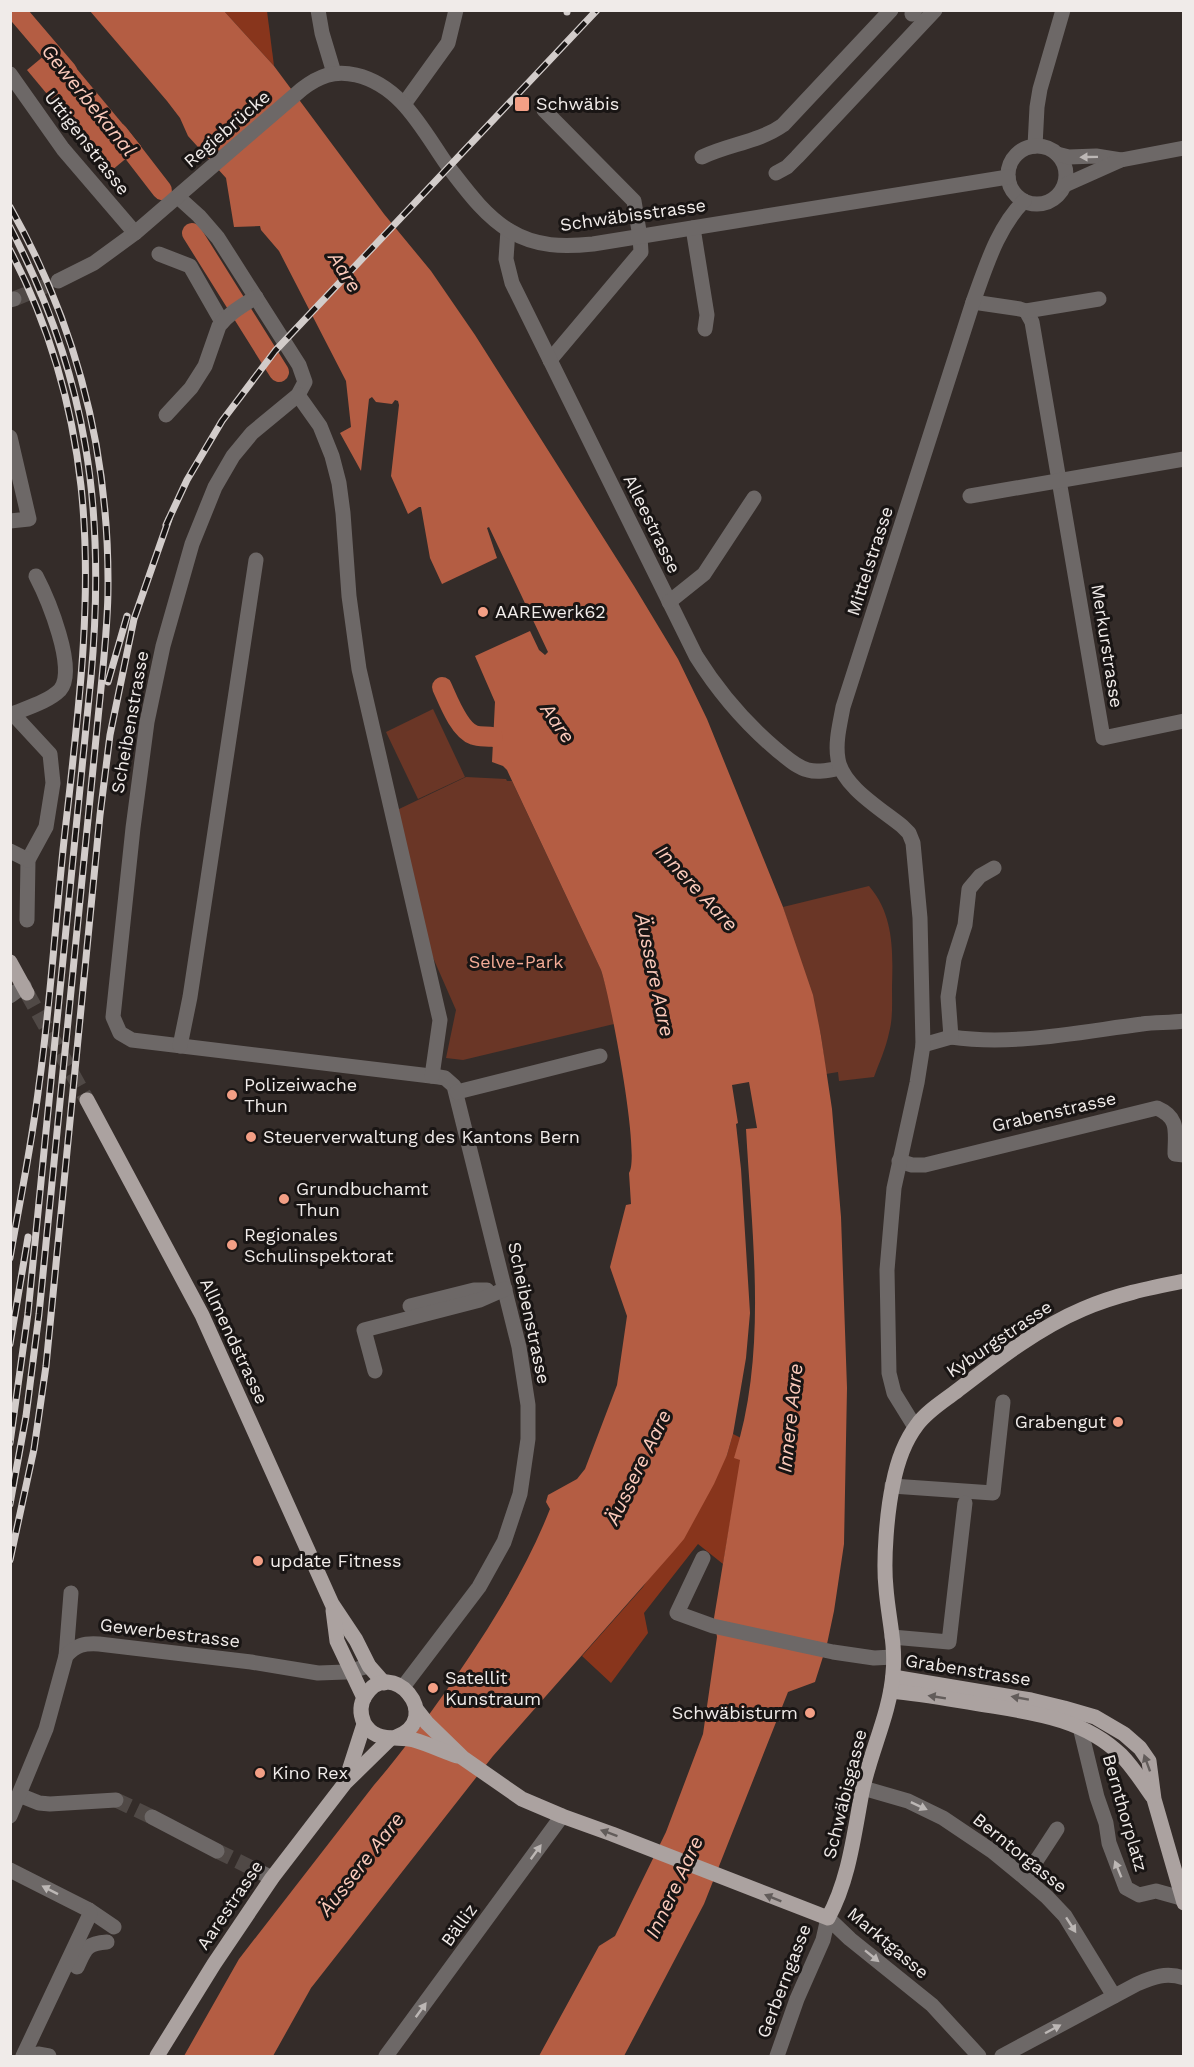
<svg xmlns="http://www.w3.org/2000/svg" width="1194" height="2067" viewBox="0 0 1194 2067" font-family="'Work Sans',sans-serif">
	<rect width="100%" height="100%" fill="#342c29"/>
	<!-- green -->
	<g fill="#6a3626">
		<path d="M433 709 465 777 418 799 386 732Z"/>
		<path d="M466 777 506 779 507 781H512L601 970 611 1003 614 1024 463 1060 446 1058 456 1010 427 944 397 810Z"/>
		<path d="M869 886C894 915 893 951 892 987 892 1003 893 1018 889 1033 886 1048 879 1063 874 1077L839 1081 838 1072 826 1074 821 1035 783 907Z"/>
	</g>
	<!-- forest -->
	<g fill="#88351c">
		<path d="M224 11H267L274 66Z"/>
		<path d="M733 1434 741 1438 735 1457 741 1460 723 1564 698 1544 644 1613 648 1633 611 1683 582 1656 643 1587 727 1455Z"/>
	</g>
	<!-- water -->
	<g fill="#b45d43">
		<path d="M90 11H224L274 66 384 214 431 271 475 335 634 586 678 659 707 719 783 907 813 995 821 1036 832 1109 841 1217 847 1388 844 1544 834 1611 827 1644 815 1682 788 1692 704 1904 624 2056H539L599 1946 615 1936 666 1832 703 1734 717 1637 714 1618 740 1460 734 1458C768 1352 752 1238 746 1129L757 1128 749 1082 732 1085 738 1123 736 1124 741 1169 750 1313 746 1358 733 1434 727 1455 714 1484 684 1539 673 1552 493 1756 311 1988 273 2056H184L239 1959 374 1785C400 1755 423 1723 446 1691 486 1633 524 1575 550 1509L546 1502 548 1495 577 1479 585 1469 617 1385 627 1316 610 1267 626 1205 631 1204 629 1173C641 1156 610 996 601 970L507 770 503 766 492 762 495 702 475 656 530 631 539 650 545 655 548 652 489 527 487 528 497 558 442 584 430 558 421 507H419L408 514 391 476 399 405 398 401 395 400 392 404 376 402 372 397 369 399 361 471 340 433 351 427 346 381 279 251 261 230 260 226 234 227 226 178 188 136 180 118 167 101Z"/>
		<path d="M57 45 141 146 111 171 27 70Z"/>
	</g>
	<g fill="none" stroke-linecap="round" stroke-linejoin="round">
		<!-- canal -->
		<g stroke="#b45d43" stroke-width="20">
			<path d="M15 10 67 71"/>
			<path d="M118 133 162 190"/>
			<path d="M192 233 279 372"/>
			<path d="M442 687C448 700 459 730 474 735 479 737 487 736 493 737"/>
		</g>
		<!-- minor-tunnel -->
		<g stroke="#504946" stroke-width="15" stroke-dasharray="15 8" stroke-linecap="butt">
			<path d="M14 299 58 281"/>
			<path d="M116 1800 152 1817"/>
			<path d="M217 1851 256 1870"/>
		</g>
		<!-- major-tunnel -->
		<path stroke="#504946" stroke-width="15" stroke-dasharray="15 8" stroke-linecap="butt" d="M27 993 87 1100"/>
		<!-- minor -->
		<g stroke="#6d6867" stroke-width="15">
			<path d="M318 10 322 33 334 73"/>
			<path d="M912 14 915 10"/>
			<path d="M10 74 63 149 135 233"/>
			<path d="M404 104 448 43 456 10"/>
			<path d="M544 110 634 201 640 237 641 252 550 360"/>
			<path d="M1035 146 1037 107 1040 89 1063 10"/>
			<circle cx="1037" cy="175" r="29"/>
			<path d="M1057 154 1069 157 1096 156 1121 160"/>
			<path d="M702 157C729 144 759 142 783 125L891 10"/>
			<path d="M776 173 787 167 797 157 935 10"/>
			<path d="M1065 185 1121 160 1184 148"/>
			<path d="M178 197 199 216 218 238 299 365 305 382 298 395 252 433 233 456 215 487 192 544 163 646 147 722 133 828 113 1017 120 1033 132 1040 439 1077 445 1078 454 1086 519 1347 528 1405V1439L520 1494 504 1542 479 1587 403 1687"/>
			<path d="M693 228 707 315 705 329"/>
			<path d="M508 230 506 259 512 283 696 656C718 691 745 723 777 750 786 757 796 767 808 770 818 773 830 770 840 768"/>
			<path d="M159 254 190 266 222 322"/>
			<path d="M58 281 94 263 135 233 302 89C319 76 334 70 356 75 403 86 424 133 450 169 467 191 485 216 510 231 536 247 564 247 593 244L1008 177"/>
			<path d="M10 300 14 299"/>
			<path d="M973 302 1020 309 1026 311 1032 322 1103 738 1184 721"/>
			<path d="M1026 311 1099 299"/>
			<path d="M298 395 320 426 332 456 339 483 343 513 349 596 359 669 440 1020 432 1076"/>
			<path d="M166 415 191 388 205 366 219 326C229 313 242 306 256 297"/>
			<path d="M10 437 29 519 10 521"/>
			<path d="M970 496 1184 459"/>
			<path d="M669 602 704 574 754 498"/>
			<path d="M13 714 50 754 53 783 46 827 28 860 27 920"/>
			<path d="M10 715C26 708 48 702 60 690 78 670 47 597 36 576"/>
			<path d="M10 851 28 860"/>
			<path d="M10 996 24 986"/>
			<path d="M951 1037C1014 1046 1079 1032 1142 1024 1155 1022 1170 1023 1184 1021"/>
			<path d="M923 1045 951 1037 948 997 954 959 965 925 969 889 980 876 994 868"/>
			<path d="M180 1046 190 997 256 560"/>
			<path d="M457 1092 600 1056"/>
			<path d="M899 1161 912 1165H925L1157 1108C1180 1118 1175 1132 1175 1154L1184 1155"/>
			<path d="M410 1306 474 1290H487"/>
			<path d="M375 1371 364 1330 480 1300 505 1289"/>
			<path d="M915 1427 894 1393 889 1373 887 1270 894 1188 917 1083 923 1045 920 918 913 843 909 833 902 826C881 809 842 786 838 759 835 742 840 724 843 707L973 302C986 267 997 228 1024 201"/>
			<path d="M892 1486 993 1493 1003 1402"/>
			<path d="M703 1558 677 1613 713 1626 833 1652 874 1658 893 1657"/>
			<path d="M892 1637 949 1642 965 1503"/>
			<path d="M66 1656 71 1593"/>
			<path d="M1080 1727 1097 1797 1106 1823 1109 1843 1126 1888 1139 1895 1156 1891 1181 1898"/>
			<path d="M863 1788 908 1801 943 1818 992 1851 1025 1878 1047 1897 1065 1916 1114 1996"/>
			<path d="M19 1795 39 1803 50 1804 116 1800"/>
			<path d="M10 1816 46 1729 66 1656C76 1645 84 1643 99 1644L251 1662 318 1673 346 1672 369 1666"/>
			<path d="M152 1817 217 1851"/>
			<path d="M10 1870 89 1910 114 1927"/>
			<path d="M256 1870 272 1878"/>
			<path d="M1025 1878 1057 1829"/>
			<path d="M77 1967C85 1950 86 1943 107 1942"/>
			<path d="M23 2056 90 1914 89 1910"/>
			<path d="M34 2056 38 2054 49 2056"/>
			<path d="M386 2056 562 1816"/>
			<path d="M777 2056 797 1999 823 1940 828 1918 850 1939 932 2005 979 2056"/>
			<path d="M1002 2056 1137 1984C1153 1977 1166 1972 1184 1978"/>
		</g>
		<!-- major -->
		<g stroke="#aba2a0" stroke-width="15">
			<path d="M10 962 27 993"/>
			<path d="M87 1100 202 1315 332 1604 356 1640 369 1666 384 1683"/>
			<path d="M333 1610 337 1641 364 1698"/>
			<path d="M893 1677 1031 1700 1064 1708 1095 1717 1124 1734 1140 1748 1149 1761 1154 1799 1184 1903"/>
			<path d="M891 1691C923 1694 954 1700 986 1705 1035 1713 1084 1719 1121 1755 1133 1767 1142 1782 1152 1796"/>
			<path d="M416 1709 427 1723 463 1758 522 1799 562 1816 612 1834 828 1918C849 1880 854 1834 862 1792 870 1752 890 1714 893 1673 896 1645 888 1616 886 1588 883 1560 887 1511 893 1484 897 1463 904 1442 917 1425 927 1411 944 1401 958 1390 997 1360 1038 1328 1083 1309 1115 1295 1149 1288 1184 1281"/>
			<path d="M396 1737C446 1718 390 1654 365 1696 360 1704 360 1714 364 1723 367 1728 372 1733 377 1735 388 1740 402 1737 414 1740 428 1744 443 1751 457 1756"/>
			<path d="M346 1780 364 1724"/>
			<path d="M157 2056 214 1964 272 1878 345 1783 391 1738"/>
		</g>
		<defs>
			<g id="rail">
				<path d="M567 12V10"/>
				<path d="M10 207C76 324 109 453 108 587 108 617 105 647 102 678L39 1314 26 1416 10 1504"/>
				<path d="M10 227C88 377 106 511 91 677L28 1313 10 1443"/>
				<path d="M10 250C48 323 72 404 81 486 94 606 76 730 63 850 55 928 50 1007 39 1085 32 1143 20 1200 10 1258"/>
				<path d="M166 525 187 480 222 421 275 351 597 10"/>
				<path d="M108 682 127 616"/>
				<path d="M10 1344 28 1237"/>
				<path d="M10 1560 34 1449 46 1366 100 815 110 735 134 619 169 519"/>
			</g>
		</defs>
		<!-- rail casing -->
		<use href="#rail" stroke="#d2ccca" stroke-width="7"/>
		<!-- rail -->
		<use href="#rail" stroke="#191514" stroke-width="4.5" stroke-dasharray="14" stroke-linecap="butt"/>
	</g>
	<!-- one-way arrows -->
	<defs><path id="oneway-solid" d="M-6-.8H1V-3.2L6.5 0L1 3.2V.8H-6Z" transform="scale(1.5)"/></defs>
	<g fill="#bcb7b5">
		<use href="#oneway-solid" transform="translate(1089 157) rotate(179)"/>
		<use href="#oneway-solid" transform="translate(919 1806) rotate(25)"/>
		<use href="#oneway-solid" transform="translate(536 1852) rotate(-54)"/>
		<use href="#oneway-solid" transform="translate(1118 1869) rotate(-112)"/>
		<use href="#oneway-solid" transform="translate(50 1890) rotate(-153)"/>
		<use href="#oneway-solid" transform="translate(1071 1925) rotate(57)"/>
		<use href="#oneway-solid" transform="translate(872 1956) rotate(39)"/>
		<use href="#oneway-solid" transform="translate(421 2010) rotate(-54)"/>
		<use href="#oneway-solid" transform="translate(1053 2029) rotate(-28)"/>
	</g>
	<g fill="#625c5a">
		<use href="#oneway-solid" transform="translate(937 1697) rotate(-171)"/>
		<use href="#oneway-solid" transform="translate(1020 1698) rotate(-170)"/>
		<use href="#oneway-solid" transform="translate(1147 1763) rotate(-110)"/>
		<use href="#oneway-solid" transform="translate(609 1833) rotate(-160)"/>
		<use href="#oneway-solid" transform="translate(773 1898) rotate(-158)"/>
	</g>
	<!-- markers -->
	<g fill="#f39f85" stroke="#191514" stroke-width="2">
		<rect x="514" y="96" width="16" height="16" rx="3"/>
		<circle cx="483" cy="612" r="6"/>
		<circle cx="232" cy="1095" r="6"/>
		<circle cx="251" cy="1137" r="6"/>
		<circle cx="284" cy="1199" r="6"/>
		<circle cx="232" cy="1245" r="6"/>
		<circle cx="1118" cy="1422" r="6"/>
		<circle cx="258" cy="1561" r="6"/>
		<circle cx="433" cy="1688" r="6"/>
		<circle cx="810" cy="1713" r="6"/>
		<circle cx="260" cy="1773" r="6"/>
	</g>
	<g text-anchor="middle" stroke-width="6" stroke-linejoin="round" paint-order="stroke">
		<!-- poi labels -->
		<g font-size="18" fill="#f0ebe9" stroke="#191514" text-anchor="start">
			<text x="536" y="110">Schwäbis</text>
			<text x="495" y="618">AAREwerk62</text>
			<text x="244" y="1091">Polizeiwache<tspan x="244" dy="21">Thun</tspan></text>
			<text x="263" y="1143">Steuerverwaltung des Kantons Bern</text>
			<text x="296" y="1195">Grundbuchamt<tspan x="296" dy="21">Thun</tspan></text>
			<text x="244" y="1241">Regionales<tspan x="244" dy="21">Schulinspektorat</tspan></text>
			<text x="1106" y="1428" text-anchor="end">Grabengut</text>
			<text x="270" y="1567">update Fitness</text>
			<text x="445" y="1684">Satellit<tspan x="445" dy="21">Kunstraum</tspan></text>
			<text x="798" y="1719" text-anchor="end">Schwäbisturm</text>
			<text x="272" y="1779">Kino Rex</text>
		</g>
		<!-- street labels -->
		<g font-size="18" fill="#f0ebe9" stroke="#191514">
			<text transform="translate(227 129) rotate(-41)" y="6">Regiebrücke</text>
			<text transform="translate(87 143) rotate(52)" y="6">Uttigenstrasse</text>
			<text transform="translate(633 215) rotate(-8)" y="6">Schwäbisstrasse</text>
			<text transform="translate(652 524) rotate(64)" y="6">Alleestrasse</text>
			<text transform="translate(870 561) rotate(-72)" y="6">Mittelstrasse</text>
			<text transform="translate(1107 646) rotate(81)" y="6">Merkurstrasse</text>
			<text transform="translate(130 722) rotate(-80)" y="6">Scheibenstrasse</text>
			<text transform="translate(1054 1112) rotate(-13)" y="6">Grabenstrasse</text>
			<text transform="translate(529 1313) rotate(78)" y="6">Scheibenstrasse</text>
			<text transform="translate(999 1339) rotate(-34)" y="6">Kyburgstrasse</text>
			<text transform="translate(234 1341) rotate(65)" y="6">Allmendstrasse</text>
			<text transform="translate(170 1633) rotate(7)" y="6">Gewerbestrasse</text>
			<text transform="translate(968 1670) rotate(9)" y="6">Grabenstrasse</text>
			<text transform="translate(845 1794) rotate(-76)" y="6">Schwäbisgasse</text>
			<text transform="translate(1125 1813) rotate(74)" y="6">Bernthorplatz</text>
			<text transform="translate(1020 1853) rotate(39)" y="6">Berntorgasse</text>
			<text transform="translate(230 1905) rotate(-56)" y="6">Aarestrasse</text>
			<text transform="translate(459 1925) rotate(-54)" y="6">Bälliz</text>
			<text transform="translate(888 1943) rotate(40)" y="6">Marktgasse</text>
			<text transform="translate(784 1981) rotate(-69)" y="6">Gerberngasse</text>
		</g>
		<!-- park labels -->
		<g font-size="18" fill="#f3ab96" stroke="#191514">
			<text x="516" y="968">Selve-Park</text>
		</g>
		<!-- water labels -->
		<g font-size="20" font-style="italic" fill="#fbcabb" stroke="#191514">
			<text transform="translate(89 100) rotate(51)" y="7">Gewerbekanal</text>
			<text transform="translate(345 272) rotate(58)" y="7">Aare</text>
			<text transform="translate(558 723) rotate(55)" y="7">Aare</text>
			<text transform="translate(697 888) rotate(47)" y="7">Innere Aare</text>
			<text transform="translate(655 975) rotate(78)" y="7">Äussere Aare</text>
			<text transform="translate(790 1418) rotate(-84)" y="7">Innere Aare</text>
			<text transform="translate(638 1467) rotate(-64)" y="7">Äussere Aare</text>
			<text transform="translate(361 1864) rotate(-52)" y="7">Äussere Aare</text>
			<text transform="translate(674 1887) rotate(-65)" y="7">Innere Aare</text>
		</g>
	</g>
	<!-- border -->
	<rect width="1194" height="2067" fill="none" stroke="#f0ebe9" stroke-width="24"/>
</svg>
